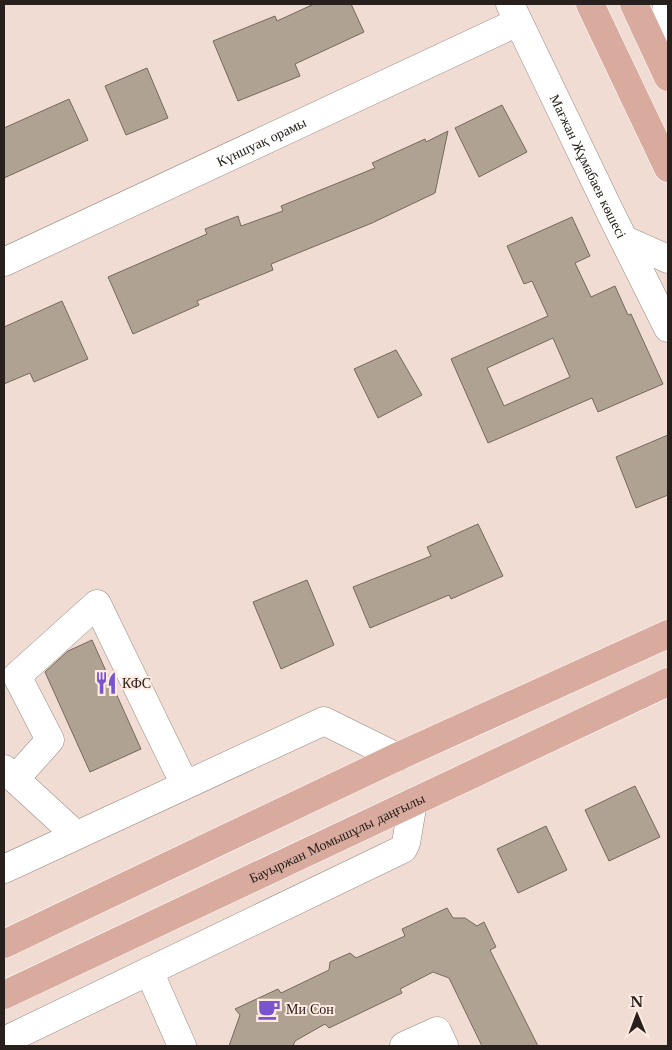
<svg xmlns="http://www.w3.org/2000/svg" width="672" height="1050" viewBox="0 0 672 1050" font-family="'Libre Baskerville',serif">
	<rect width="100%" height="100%" fill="#f1dcd3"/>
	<!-- building -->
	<g fill="#afa293" stroke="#75695c" fill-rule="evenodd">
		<path d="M314 4H351L364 32 295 64 300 76 238 101 213 41 275 16 277 21Z"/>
		<path d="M147 68 168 118 126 135 105 86Z"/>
		<path d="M69 99 88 140 4 178V128Z"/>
		<path d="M502 105 527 152 479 177 455 128Z"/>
		<path d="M448 131 435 193 372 223 271 264 273 270 197 301 199 305 133 334 108 277 207 234 205 229 238 216 241 226 283 211 281 206 375 168 372 163 425 139 426 142Z"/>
		<path d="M572 217 590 256 575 263 591 297 615 286 628 315 631 314 663 384 598 412 592 398 488 443 451 359 548 316 532 281 524 284 507 246ZM553 338 570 377 504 406 487 368Z"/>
		<path d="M62 301 88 359 34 382 30 373 4 384V327Z"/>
		<path d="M396 350 422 395 378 418 354 369Z"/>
		<path d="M668 435V495L636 508 616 457Z"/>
		<path d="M478 524 503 576 451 599 449 595 370 628 353 587 431 556 427 547Z"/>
		<path d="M307 580 334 645 281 669 253 602Z"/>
		<path d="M92 640 141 749 90 772 45 672 68 651Z"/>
		<path d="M635 786 660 837 609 861 585 810Z"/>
		<path d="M546 826 567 870 518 893 497 849Z"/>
		<path d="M447 908 453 918H465L477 926 484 922 496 947 490 950 538 1046H482L449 978 433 972 400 989 402 993 329 1028 325 1024 295 1041 293 1046H229L240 1015 235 1009 278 989 281 993 329 970 330 962 350 953 356 958 405 936 402 929Z"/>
	</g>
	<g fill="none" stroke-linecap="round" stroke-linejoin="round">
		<defs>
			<g id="minor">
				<path id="s1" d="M510 4 612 216 668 328"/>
				<path d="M660 58 667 4"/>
				<path d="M625 240 668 259"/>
				<path id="s2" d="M4 262 518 22"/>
				<path d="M4 769 76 835"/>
				<path d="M15 779 50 740 17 676 97 604 185 785"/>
				<path d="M4 869 324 721 397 757"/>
				<path d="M149 971 182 1046"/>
				<path d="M4 1041 403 849 406 843 413 802"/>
				<path d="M404 1046 437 1031 444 1046"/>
			</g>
			<g id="major">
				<path d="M590 4 668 168"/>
				<path d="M634 4 668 77"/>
				<path d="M4 944 397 757 668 634"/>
				<path id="s3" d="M4 995 668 682"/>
			</g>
		</defs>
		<!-- minor casing -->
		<use href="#minor" stroke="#9c8981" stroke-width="29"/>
		<!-- major casing -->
		<use href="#major" stroke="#fff" stroke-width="29"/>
		<!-- minor -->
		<use href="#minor" stroke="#fff" stroke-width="28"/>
		<!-- major -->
		<use href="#major" stroke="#d9aa9e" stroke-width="28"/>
	</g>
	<!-- icons -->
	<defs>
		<symbol id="restaurant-bare" viewBox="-9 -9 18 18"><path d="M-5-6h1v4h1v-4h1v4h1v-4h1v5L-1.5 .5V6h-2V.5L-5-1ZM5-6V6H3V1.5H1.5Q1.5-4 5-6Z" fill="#7854cd" stroke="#feeae0" stroke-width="2.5" paint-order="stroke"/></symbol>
		<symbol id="cafe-bare" viewBox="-9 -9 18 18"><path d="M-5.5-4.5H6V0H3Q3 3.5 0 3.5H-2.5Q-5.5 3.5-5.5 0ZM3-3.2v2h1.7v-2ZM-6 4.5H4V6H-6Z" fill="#7854cd" stroke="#feeae0" stroke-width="2.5" paint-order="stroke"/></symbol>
	</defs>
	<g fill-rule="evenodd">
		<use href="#restaurant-bare" x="90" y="667" width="32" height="32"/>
		<use href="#cafe-bare" x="253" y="993" width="32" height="32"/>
	</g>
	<g text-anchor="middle" stroke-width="4" stroke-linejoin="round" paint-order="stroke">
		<!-- street labels -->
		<g font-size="14" fill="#27201c" stroke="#feeae0">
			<text dy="5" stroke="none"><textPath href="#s2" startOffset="284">Күншуақ орамы</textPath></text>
			<text dy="5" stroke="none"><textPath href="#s1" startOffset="180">Мағжан Жұмабаев көшесі</textPath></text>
			<text dy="5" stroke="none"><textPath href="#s3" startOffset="368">Бауыржан Момышұлы даңғылы</textPath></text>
		</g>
		<!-- poi labels -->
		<g font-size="14" fill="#27201c" stroke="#feeae0" text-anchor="start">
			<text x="122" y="688">КФС</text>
			<text x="286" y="1014">Ми Сон</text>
		</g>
	</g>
	<!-- border -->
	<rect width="672" height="1050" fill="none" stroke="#27201c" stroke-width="10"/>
	<!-- north arrow -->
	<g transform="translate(637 1015) rotate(359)" stroke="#feeae0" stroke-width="4" paint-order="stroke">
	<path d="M0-4L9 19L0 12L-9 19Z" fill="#27201c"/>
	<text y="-8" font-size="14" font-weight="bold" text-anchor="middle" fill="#27201c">N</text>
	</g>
</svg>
